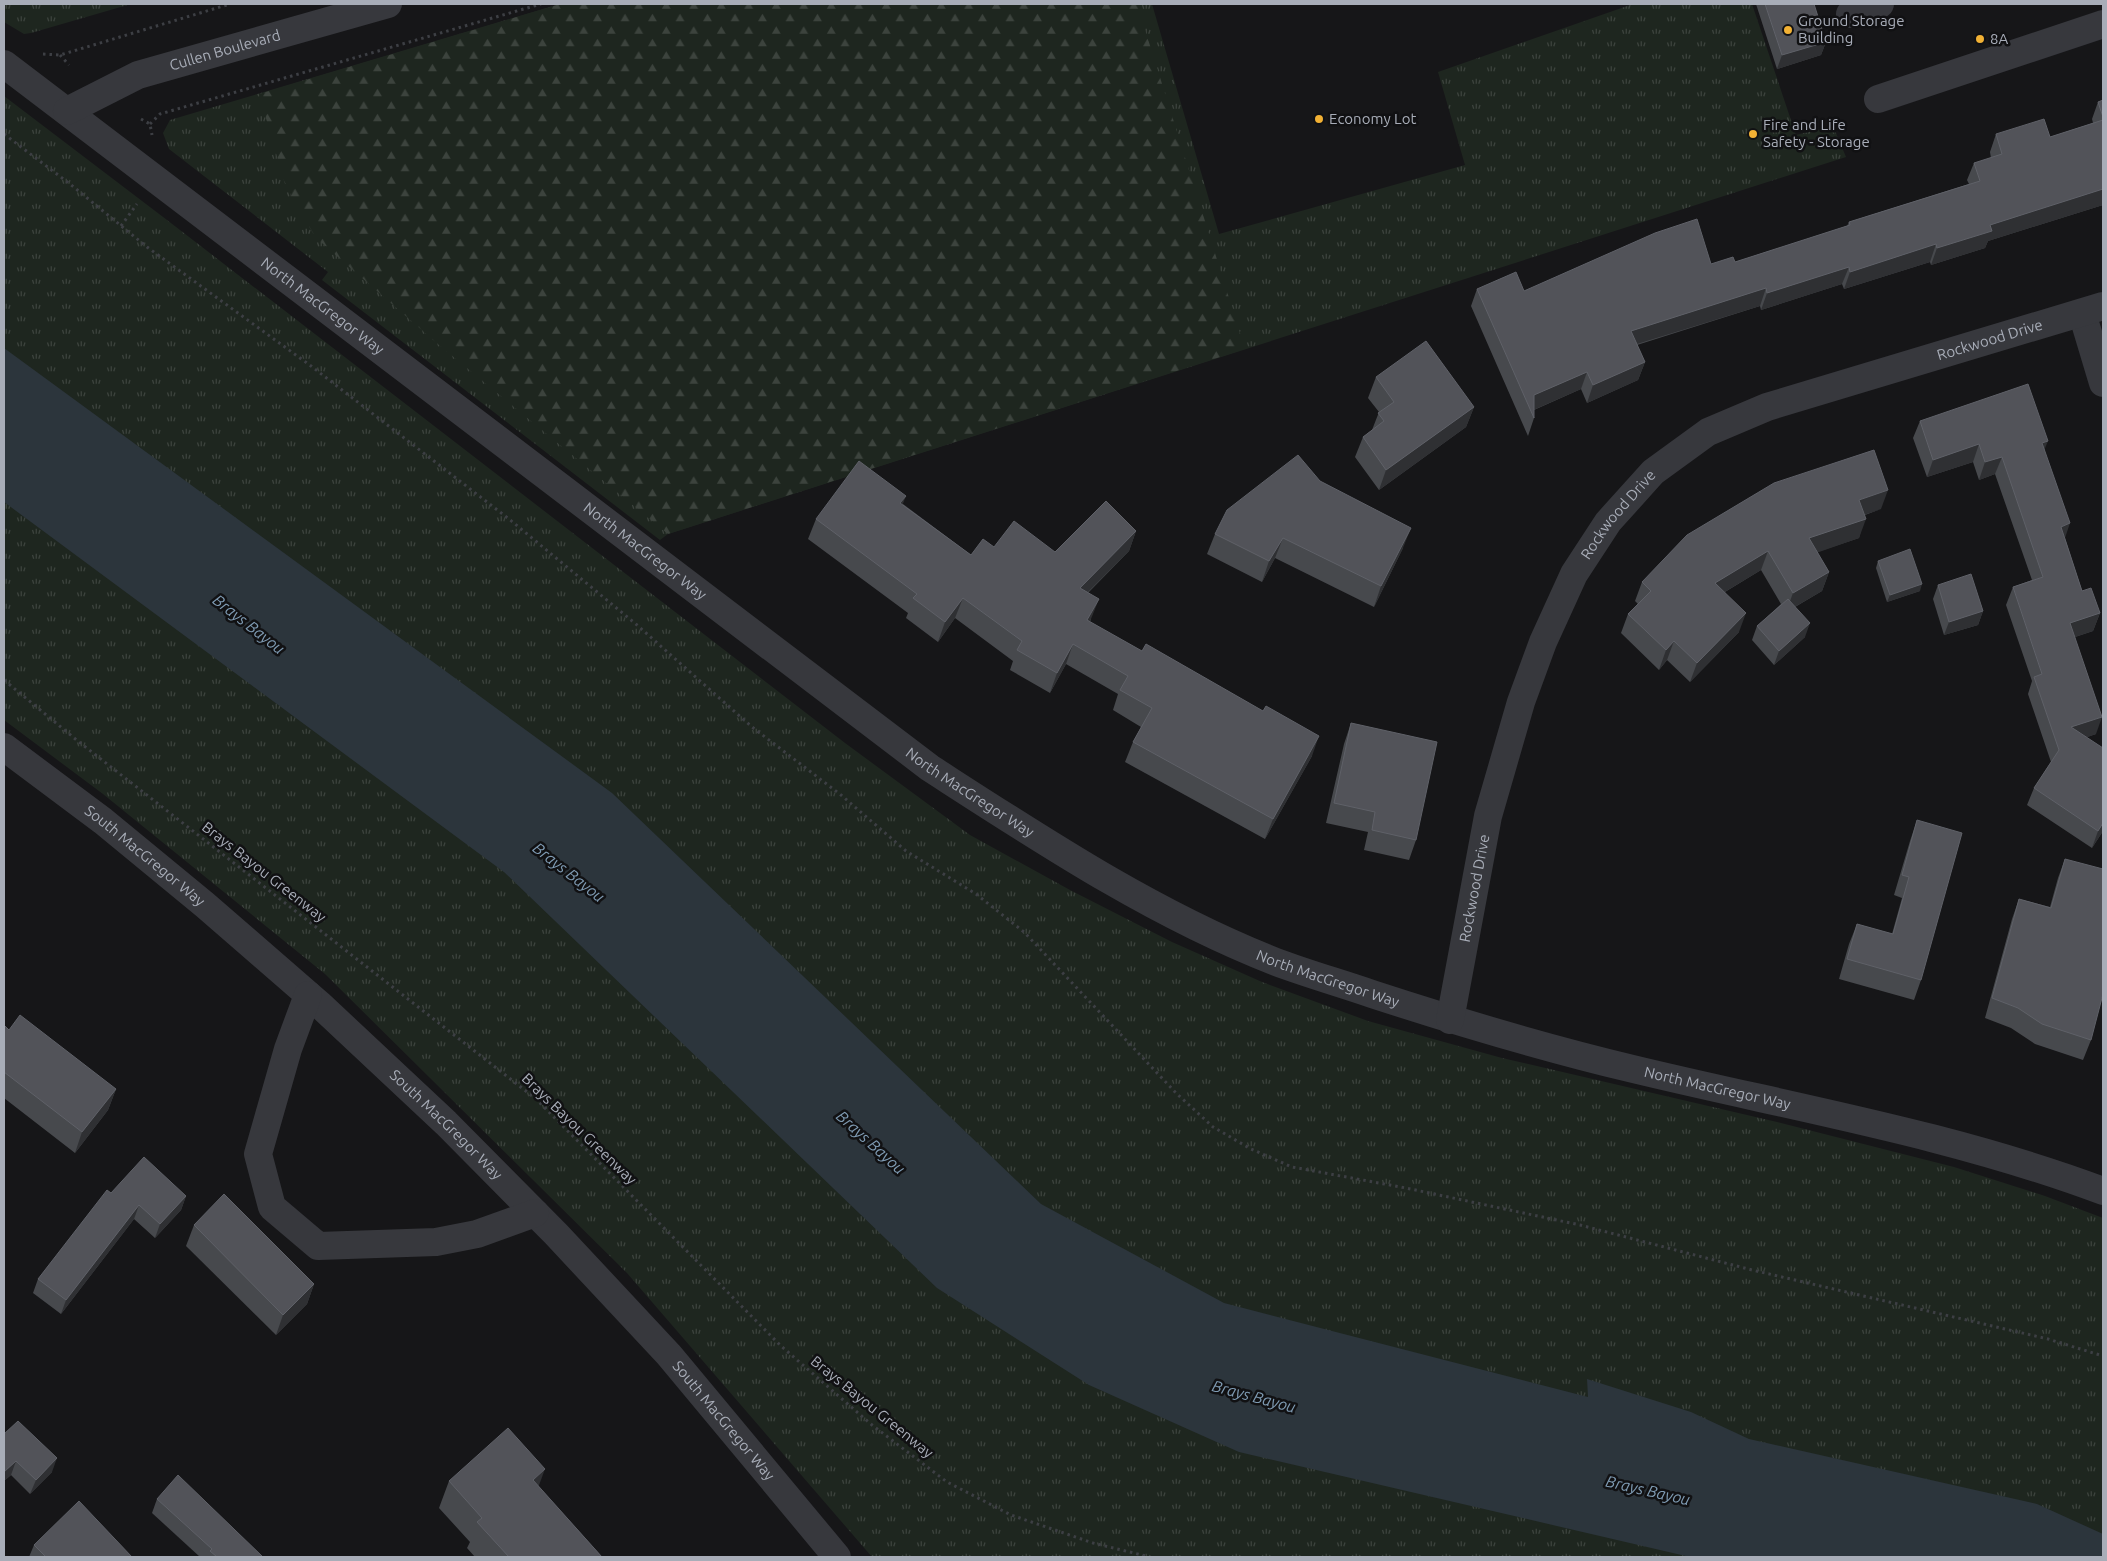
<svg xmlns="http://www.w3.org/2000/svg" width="2107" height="1561" viewBox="0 0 2107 1561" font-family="Ubuntu,sans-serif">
	<defs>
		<pattern id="grass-tufts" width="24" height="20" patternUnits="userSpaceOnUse" patternTransform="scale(1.25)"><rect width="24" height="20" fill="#1e261f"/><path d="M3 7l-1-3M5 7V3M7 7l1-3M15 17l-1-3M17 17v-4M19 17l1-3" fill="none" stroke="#3c433d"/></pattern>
		<pattern id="forest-firs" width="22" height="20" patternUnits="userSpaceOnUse" patternTransform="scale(1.25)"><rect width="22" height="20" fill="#1e261f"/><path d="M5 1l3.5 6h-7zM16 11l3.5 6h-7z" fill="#3c433d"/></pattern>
	</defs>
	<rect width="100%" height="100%" fill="#161618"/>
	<!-- grass -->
	<g fill="url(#grass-tufts)">
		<path d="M4 4H131L31 33 24 34 4 22Z"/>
		<path d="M560 4H1152L1219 234 1465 165 1438 72 1633 4H1752L1796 135 1833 126 1846 157 668 534 660 540 322 280 328 272 169 149 163 133 170 120Z"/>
		<path d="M4 96 167 220 845 743 970 835 1070 890 1172 942 1262 982 1368 1021 1502 1058 1777 1122 1954 1167 2045 1196 2103 1218V1557H872L627 1273 325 974 103 794 4 720Z"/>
	</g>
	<!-- forest -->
	<path fill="url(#forest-firs)" d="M560 4H1137L1245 349 668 534 439 345 315 237 285 184 259 94Z"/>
	<!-- water -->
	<path fill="#2c353c" d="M4 348 612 793 1041 1204 1224 1303 1588 1397 1587 1379 1691 1412 1749 1439 2037 1504 2103 1534V1557H1690L1239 1452 1089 1385 937 1288 504 872 4 502Z"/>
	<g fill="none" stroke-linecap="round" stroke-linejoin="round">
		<!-- path -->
		<g stroke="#3d3f44" stroke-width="3" stroke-dasharray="2.5 4" stroke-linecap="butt">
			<path d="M43 54 60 55 230 4"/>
			<path d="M60 55 69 65"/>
			<path d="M141 119 150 124 152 135"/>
			<path d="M150 124 160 114 541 4"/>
			<path d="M4 134 70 184 147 247 311 366 509 519 637 625 752 727 841 795 906 851 976 894 1024 932 1176 1093 1213 1127 1251 1149 1292 1167 1406 1188 1580 1225 1752 1270 2048 1339 2103 1356"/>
			<path d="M121 226 137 204"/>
			<path d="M4 680 79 742 536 1099 781 1346 872 1425 947 1482 1011 1515 1093 1543 1150 1557"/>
		</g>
		<!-- minor -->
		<g stroke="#37383d" stroke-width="28">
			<path d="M1850 14 1880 4"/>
			<path id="s1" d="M4 64 930 768C1040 839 1153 914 1276 962 1308 974 1340 983 1372 994 1458 1022 1545 1048 1633 1069 1790 1107 1951 1134 2103 1191"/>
			<path d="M1878 99 2103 24"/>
			<path id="s2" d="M67 111 138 75 388 4"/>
			<path d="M2082 313 2103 383"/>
			<path id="s3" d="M4 747 103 821 205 905 319 1004 446 1123 556 1234 669 1355 837 1557"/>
			<path d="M308 995 288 1049 258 1154 272 1207 318 1246 436 1242 477 1234 535 1213"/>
			<path id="s4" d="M1450 1020 1488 816 1521 702 1543 642 1574 574 1608 522 1653 472 1708 432 1767 407 2103 306"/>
		</g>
	</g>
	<!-- wall -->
	<g fill="#47494d">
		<path d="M1756 4H1814L1826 42 1821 55 1777 69Z"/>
		<path d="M2103 100V205L1988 241 1985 248 1931 265 1930 262 1844 289 1842 284 1761 310 1760 306 1637 345 1645 362 1638 380 1587 403 1581 389 1534 410V418L1528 436 1471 306 1477 289 1524 291 1711 264 1735 262 1847 226 1849 222 1969 184 1967 180 1974 163 1991 158 1990 152 1996 134 2050 137 2093 123 2092 119 2098 102Z"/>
		<path d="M1376 377 1474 407 1466 427 1379 490 1355 457 1363 437 1372 430 1379 412 1368 398Z"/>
		<path d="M1920 421 2044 449 2065 538 2082 591 2100 613 2093 631 2075 637 2096 734 2087 737 2103 831 2092 848 2027 805 2034 788 2051 762 2028 694 2032 681 2006 605 2013 587 2032 580 1995 474 1979 480 1973 462 1927 477 1913 438Z"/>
		<path d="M1320 481 1403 548 1374 607 1275 558 1262 582 1207 554 1215 534Z"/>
		<path d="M903 504 971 555 994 547 1055 552 1136 531 1129 551 1088 593 1091 619 1090 622 1312 756 1265 839 1125 762 1133 742 1141 727 1113 710 1118 694 1066 664 1050 693 1010 670 1013 661 955 618 938 642 906 618 908 613 808 539 816 519Z"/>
		<path d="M1881 509 1865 515 1859 538 1817 552 1829 572 1822 591 1795 607 1805 637 1774 665 1752 640 1757 626 1781 604 1761 570 1725 592 1739 632 1690 682 1667 660 1659 670 1621 633 1628 614 1638 604 1635 601 1642 582Z"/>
		<path d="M1878 561 1920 591 1887 602 1876 568Z"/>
		<path d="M1938 585 1983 611 1978 625 1944 635 1933 599Z"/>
		<path d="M1351 723 1416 840 1409 860 1364 850 1368 832 1326 823 1344 744Z"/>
		<path d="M1917 820 1921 980 1914 1000 1839 979 1849 944 1857 924 1892 934 1902 898 1894 895 1910 841Z"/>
		<path d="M2065 859 2091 1040 2083 1060 2035 1044 2011 1028 1985 1018 2012 919 2019 899 2050 907 2058 878Z"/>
		<path d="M4 1025 9 1030 116 1089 108 1110 75 1153 4 1098Z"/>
		<path d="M111 1193 186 1196 181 1210 155 1238 134 1219 61 1314 33 1293 38 1279Z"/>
		<path d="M194 1225 314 1284 307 1304 276 1335 186 1246Z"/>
		<path d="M4 1434 52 1472 30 1494 11 1475 4 1481Z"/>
		<path d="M449 1481 538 1486 602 1557H475L467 1548 470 1542 439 1508Z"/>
		<path d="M157 1499 263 1557H200L152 1513Z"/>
		<path d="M34 1545 132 1557H29Z"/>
	</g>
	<!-- shaded-wall -->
	<g fill="#2f3033">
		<path d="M1826 42 1821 55 1777 69 1782 55Z"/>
		<path d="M2103 189V205L1988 241 1985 248 1931 265 1937 248 1990 225Z"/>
		<path d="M1936 244 1930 262 1844 289 1850 272Z"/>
		<path d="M1849 267 1842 284 1761 310 1767 293Z"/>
		<path d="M1766 288 1760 306 1624 348 1631 331Z"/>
		<path d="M1645 362 1638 380 1587 403 1593 385Z"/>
		<path d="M1587 372 1581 389 1531 411 1534 395Z"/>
		<path d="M1474 407 1466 427 1379 490 1386 470Z"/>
		<path d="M2048 441 2041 458 2042 443Z"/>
		<path d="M1979 444 1973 462 1927 477 1933 460Z"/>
		<path d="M2002 457 1995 474 1979 480 1985 462Z"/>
		<path d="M1888 490 1881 509 1852 519 1859 500Z"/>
		<path d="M906 496 898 516 900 503Z"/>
		<path d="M1866 519 1859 538 1802 558 1809 538Z"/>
		<path d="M2070 523 2064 541 2061 527Z"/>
		<path d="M1411 528 1403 548 1374 607 1381 586Z"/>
		<path d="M1136 531 1129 551 1072 608 1080 588Z"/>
		<path d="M1283 538 1275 558 1262 582 1269 561Z"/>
		<path d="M1768 551 1761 570 1708 602 1715 583Z"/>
		<path d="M1829 572 1822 591 1786 612 1793 593Z"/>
		<path d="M1922 584 1920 591 1887 602 1890 595Z"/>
		<path d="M963 598 955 618 938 642 945 622Z"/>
		<path d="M1099 599 1091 619 1079 640 1087 620Z"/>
		<path d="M1983 611 1978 625 1944 635 1949 622Z"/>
		<path d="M1746 613 1739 632 1690 682 1697 663Z"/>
		<path d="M2100 613 2093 631 2063 641 2070 623Z"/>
		<path d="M1810 623 1805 637 1774 665 1779 651Z"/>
		<path d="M1674 641 1667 660 1659 670 1666 650Z"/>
		<path d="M1073 644 1066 664 1050 693 1057 673Z"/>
		<path d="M2102 717 2096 734 2065 745 2071 727Z"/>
		<path d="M1319 736 1312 756 1265 839 1273 819Z"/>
		<path d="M2103 823V831L2092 848 2098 831Z"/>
		<path d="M116 1089 108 1110 75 1153 82 1132Z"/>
		<path d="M186 1196 181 1210 155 1238 160 1224Z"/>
		<path d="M139 1205 134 1219 61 1314 66 1300Z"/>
		<path d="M314 1284 307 1304 276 1335 283 1315Z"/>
		<path d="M57 1458 52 1472 30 1494 36 1480Z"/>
		<path d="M16 1461 11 1475 4 1481V1472Z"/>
		<path d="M545 1469 535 1496 533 1480Z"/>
	</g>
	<!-- building -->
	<g fill="#525359" stroke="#5f6168">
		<path d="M1765 4H1814L1826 42 1782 55Z"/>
		<path d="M2103 100V117L2098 102Z"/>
		<path d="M2044 119 2050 137 2103 120V189L1990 225 1992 231 1937 248 1936 244 1850 272 1849 267 1767 293 1766 288 1631 331 1645 362 1593 385 1587 372 1534 395V418L1477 289 1516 272 1524 291 1655 233 1697 219 1711 264 1733 257 1735 262 1850 225 1849 222 1980 181 1974 163 2002 154 1996 134Z"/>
		<path d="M1426 341 1474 407 1386 470 1363 437 1384 421 1378 413 1394 402 1376 377Z"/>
		<path d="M2028 384 2048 441 2042 443 2070 523 2061 527 2082 591 2091 588 2100 613 2070 623 2102 717 2071 727 2103 748V823L2098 831 2034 788 2059 750 2034 677 2042 674 2013 587 2043 577 2002 457 1985 462 1979 444 1933 460 1920 421Z"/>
		<path d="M1874 450 1888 490 1859 500 1866 519 1809 538 1829 572 1793 593 1768 551 1715 583 1746 613 1697 663 1674 641 1666 650 1628 614 1651 591 1642 582 1687 535 1774 483Z"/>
		<path d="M1298 455 1320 481 1411 528 1381 586 1283 538 1269 561 1215 534 1227 510Z"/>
		<path d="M859 461 906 496 900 503 971 555 983 539 994 547 1014 521 1055 552 1106 501 1136 531 1080 588 1099 599 1087 620 1142 651 1146 644 1263 711 1266 706 1319 736 1273 819 1133 742 1152 708 1120 690 1128 676 1073 644 1057 673 1017 650 1022 641 963 598 945 622 913 598 917 594 816 519Z"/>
		<path d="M1910 549 1922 584 1890 595 1878 561Z"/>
		<path d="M1971 574 1983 611 1949 622 1938 585Z"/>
		<path d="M1788 599 1810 623 1779 651 1757 626Z"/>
		<path d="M1351 723 1437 742 1416 840 1372 830 1375 812 1334 803Z"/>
		<path d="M1917 820 1962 833 1921 980 1847 959 1857 924 1893 934 1909 877 1902 875Z"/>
		<path d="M2065 859 2103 869V994L2091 1040 2042 1024 2018 1008 1992 998 2019 899 2051 908Z"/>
		<path d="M20 1015 116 1089 82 1132 4 1072V1025L9 1030Z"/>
		<path d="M144 1157 186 1196 160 1224 139 1205 66 1300 38 1279 107 1190 111 1193Z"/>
		<path d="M224 1194 314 1284 283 1315 194 1225Z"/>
		<path d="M18 1421 57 1458 36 1480 16 1461 4 1472V1434Z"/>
		<path d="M508 1428 545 1469 533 1480 602 1557H509L477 1522 482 1518 449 1481Z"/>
		<path d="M178 1475 263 1557H217L210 1551 212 1549 157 1499Z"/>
		<path d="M79 1501 132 1557H46L34 1545Z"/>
	</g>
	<!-- markers -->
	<g fill="#f2b134" stroke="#111113" stroke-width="2">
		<circle cx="1788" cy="30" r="5"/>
		<circle cx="1980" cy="39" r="5"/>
		<circle cx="1319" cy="119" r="5"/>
		<circle cx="1753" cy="134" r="5"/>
	</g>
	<g text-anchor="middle" stroke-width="5" stroke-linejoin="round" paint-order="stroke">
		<!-- poi labels -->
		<g font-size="15" fill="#a8adb8" stroke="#111113" text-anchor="start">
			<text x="1798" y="26">Ground Storage<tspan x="1798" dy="17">Building</tspan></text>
			<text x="1990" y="44">8A</text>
			<text x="1329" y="124">Economy Lot</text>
			<text x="1763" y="130">Fire and Life<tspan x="1763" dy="17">Safety - Storage</tspan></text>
		</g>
		<!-- street labels -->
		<g font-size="15" fill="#a8adb8" stroke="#111113">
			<text dy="5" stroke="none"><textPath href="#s2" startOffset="170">Cullen Boulevard</textPath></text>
			<text dy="5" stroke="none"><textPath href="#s1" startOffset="400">North MacGregor Way</textPath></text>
			<text dy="5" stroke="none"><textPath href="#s4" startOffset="959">Rockwood Drive</textPath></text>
			<text dy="5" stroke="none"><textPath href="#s4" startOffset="539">Rockwood Drive</textPath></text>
			<text dy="5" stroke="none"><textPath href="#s1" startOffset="805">North MacGregor Way</textPath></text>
			<text dy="5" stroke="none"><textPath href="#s1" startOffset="1210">North MacGregor Way</textPath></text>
			<text dy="5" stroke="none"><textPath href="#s3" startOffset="178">South MacGregor Way</textPath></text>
			<text transform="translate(264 872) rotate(38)" y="5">Brays Bayou Greenway</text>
			<text dy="5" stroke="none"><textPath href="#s4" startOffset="134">Rockwood Drive</textPath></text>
			<text dy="5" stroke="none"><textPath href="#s1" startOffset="1615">North MacGregor Way</textPath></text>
			<text dy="5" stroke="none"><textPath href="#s1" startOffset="2020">North MacGregor Way</textPath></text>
			<text dy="5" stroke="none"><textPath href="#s3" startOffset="582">South MacGregor Way</textPath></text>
			<text transform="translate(579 1129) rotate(44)" y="5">Brays Bayou Greenway</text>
			<text transform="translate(872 1407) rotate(39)" y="5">Brays Bayou Greenway</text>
			<text dy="5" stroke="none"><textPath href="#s3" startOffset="988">South MacGregor Way</textPath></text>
		</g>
		<!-- water labels -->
		<g font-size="16" font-style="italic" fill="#7f9bb3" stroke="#111113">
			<text transform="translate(249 624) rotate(38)" y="6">Brays Bayou</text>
			<text transform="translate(569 872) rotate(38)" y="6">Brays Bayou</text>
			<text transform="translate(871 1142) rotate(42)" y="6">Brays Bayou</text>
			<text transform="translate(1254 1396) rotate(15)" y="6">Brays Bayou</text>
			<text transform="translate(1648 1490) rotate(13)" y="6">Brays Bayou</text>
		</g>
	</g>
	<!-- border -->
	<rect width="2107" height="1561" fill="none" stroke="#a8adb8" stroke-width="10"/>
</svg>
